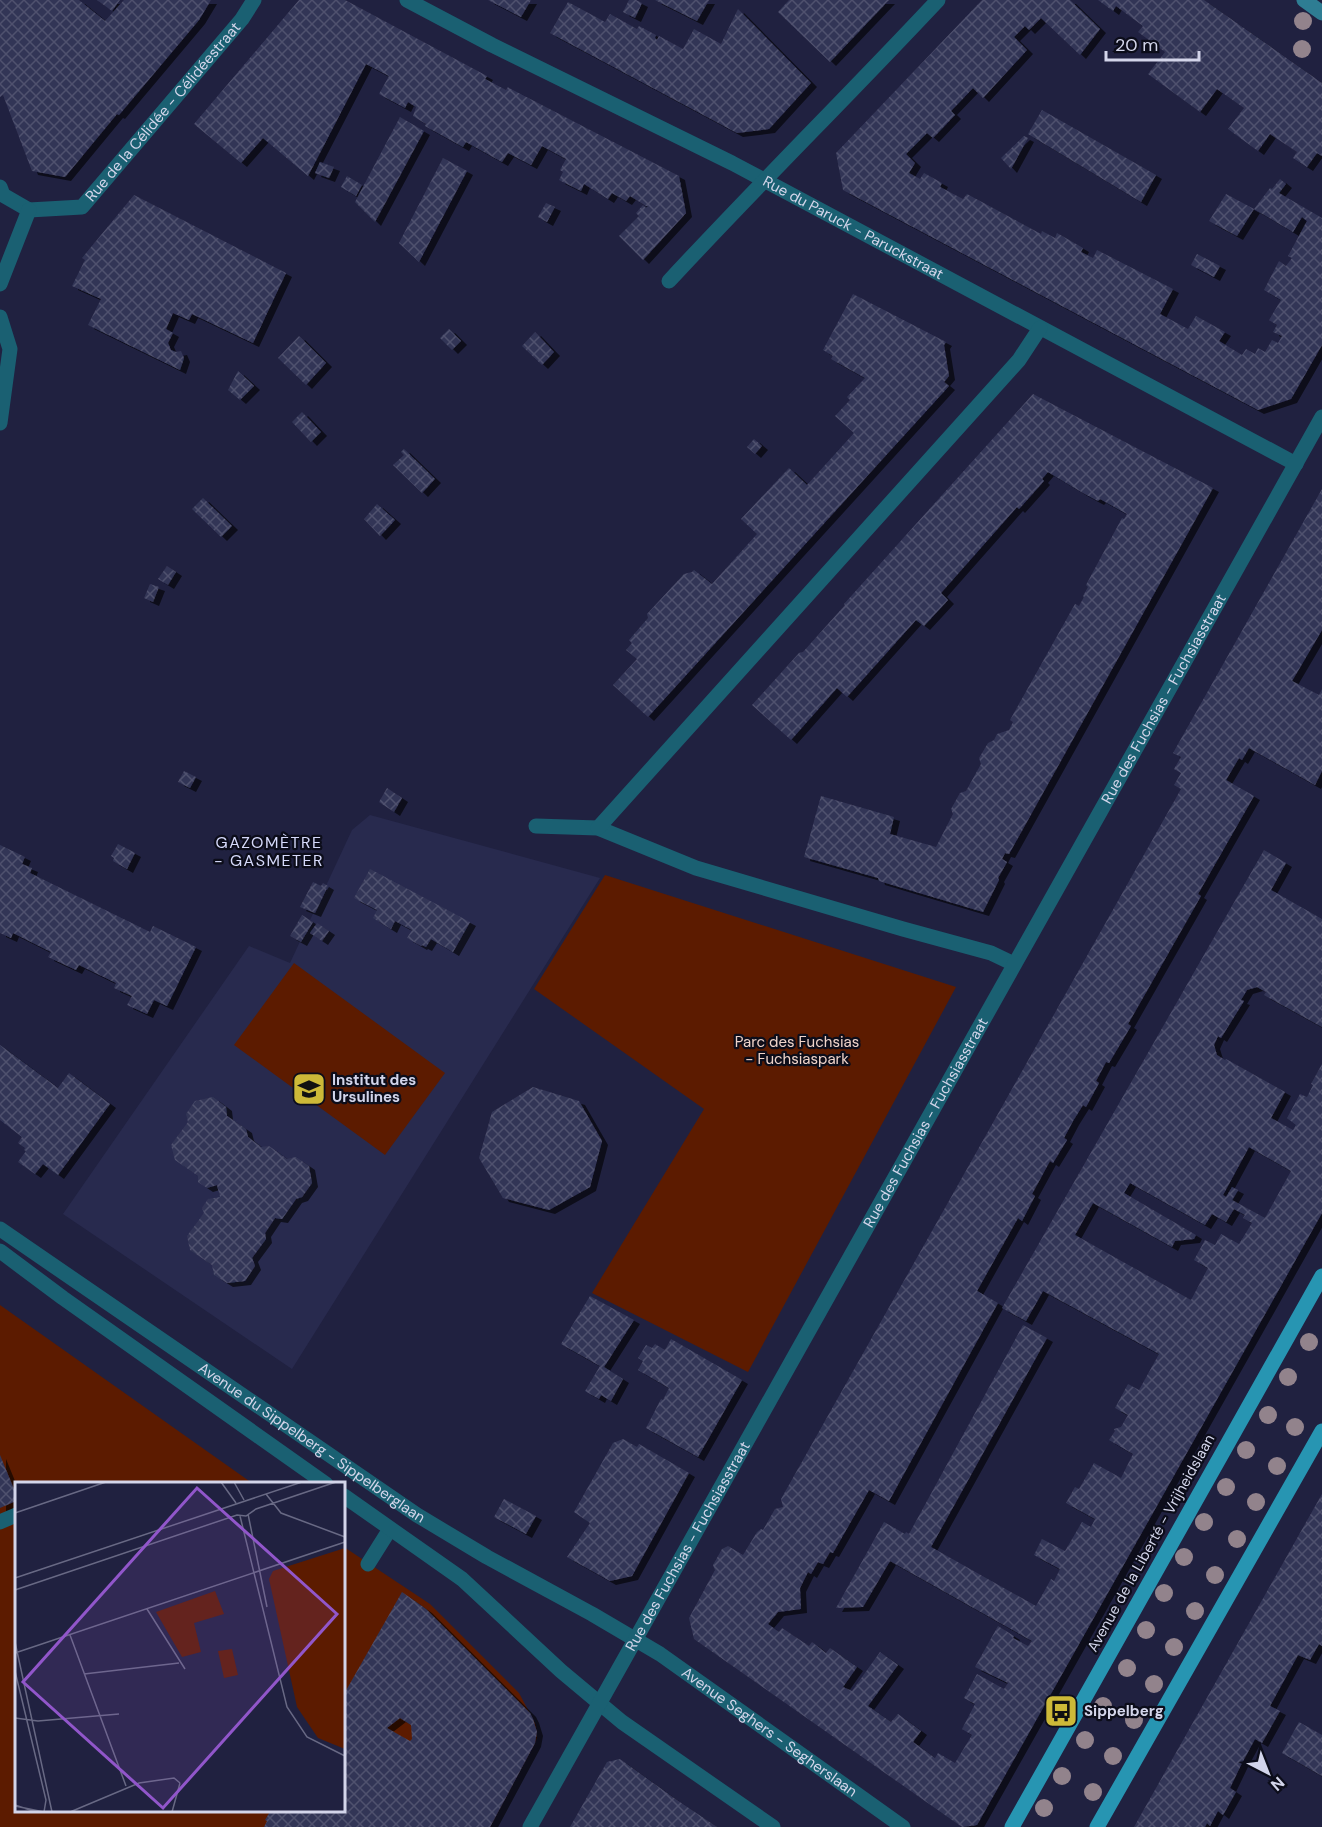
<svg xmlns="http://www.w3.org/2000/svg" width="1322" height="1827" viewBox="0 0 1322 1827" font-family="'DM Sans',sans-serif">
	<defs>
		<pattern id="building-cross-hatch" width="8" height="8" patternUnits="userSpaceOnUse" patternTransform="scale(1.5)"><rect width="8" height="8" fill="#333556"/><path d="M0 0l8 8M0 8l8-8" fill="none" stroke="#50516e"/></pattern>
		<filter id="shadow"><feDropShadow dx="6" dy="4" stdDeviation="0" flood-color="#0009"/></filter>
	</defs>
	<rect width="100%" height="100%" fill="#202140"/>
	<!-- built -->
	<path fill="#282a4e" d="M370 815 600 878 292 1369 63 1214 249 946 290 963 352 830Z"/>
	<!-- park -->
	<g fill="#5c1b00">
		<path d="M605 875 956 987 748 1372 592 1293 704 1109 534 989Z"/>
		<path d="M294 963 445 1073 385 1155 234 1045Z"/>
		<path d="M0 1305 252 1483 16 1484V1810H344V1547L430 1604 519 1693 536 1725 537 1738 535 1743 490 1827H0Z"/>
	</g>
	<!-- building -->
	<g fill="url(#building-cross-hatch)" fill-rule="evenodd" filter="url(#shadow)">
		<path d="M0 0H79L105 21 124 0H211L199 20 119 115 117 114 65 177 32 171 3 95 0 97Z"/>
		<path d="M97 0H120L112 11Z"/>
		<path d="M299 0H345L487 76 485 79 506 90 508 87 509 88 679 176 686 213 643 260 619 236 639 216 636 213 643 205 646 208 648 206H646L630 196 626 201 612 193 608 199 584 184 581 191 559 180 563 172 560 170 566 159 542 146 531 165 508 153 502 162 466 142 463 147 425 126 426 124 413 116 416 107 408 102 405 108 379 94 389 76 366 64 308 176 263 138 241 163 194 124Z"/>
		<path d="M488 0H531L521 17Z"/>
		<path d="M629 0H636L642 3 635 18 623 12Z"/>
		<path d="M655 0H709L697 21Z"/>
		<path d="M789 0H889L830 62 778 12Z"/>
		<path d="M982 0H1070L1100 29 1080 55 1041 18 1029 30 1025 26 1014 37 1027 50 983 98 973 88 951 111 955 115 933 138 927 133 906 154 915 163 909 173 920 179 924 173 942 183 940 187 963 199 967 194 1041 234 1042 231 1055 238 1057 233 1083 248 1081 252 1093 258 1097 250 1173 289 1160 314 1188 329 1196 316 1225 332 1219 341 1242 355 1246 349 1255 354 1258 348 1265 352 1272 340 1278 343 1282 336 1273 332 1277 325 1269 320 1281 300 1264 290 1279 261 1286 266 1292 258 1288 256 1307 221 1302 217 1293 232 1254 209 1270 188 1272 189 1280 179 1286 184 1279 193 1322 218V345L1291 399 1258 410 843 190 836 153Z"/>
		<path d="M1098 0H1204L1322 83V156L1317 153 1307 167 1293 158 1297 152 1270 134 1258 151 1228 129 1244 108 1217 89 1200 112 1148 74 1165 52 1138 32 1143 26 1116 6 1113 11Z"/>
		<path d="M568 2 605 22 610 14 637 29 639 26 656 35 655 38 657 40 659 36 683 49 694 29 721 44 738 9 811 83 769 129 737 133 550 33Z"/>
		<path d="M1042 110 1156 175 1141 202 1028 134Z"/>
		<path d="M400 117 424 131 375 222 355 202Z"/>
		<path d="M1024 136 1028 138 1011 169 1001 158Z"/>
		<path d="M443 158 467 171 419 262 399 243Z"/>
		<path d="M320 162 334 167 329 178 315 173Z"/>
		<path d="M347 176 362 185 356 196 341 187Z"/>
		<path d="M1226 194 1254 209 1237 236 1209 221Z"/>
		<path d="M134 195 286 273 253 343 192 314 189 320 173 313 166 329 173 333 168 343 171 350 176 352 181 351 184 358 180 370 88 325 101 299 72 286 85 260 82 258Z"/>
		<path d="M546 203 555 207 547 222 538 217Z"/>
		<path d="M1197 254 1220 266 1214 277 1191 265Z"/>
		<path d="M853 294 946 342 944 345 949 376 944 382 949 386 648 717 613 685 637 659 626 650 632 643 629 640 648 618 647 614 684 574 692 572 694 570 712 584 757 534 741 519 789 468 807 485 854 433 835 416 850 400 847 397 865 378 831 359 833 356 823 350Z"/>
		<path d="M449 329 461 341 452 350 440 338Z"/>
		<path d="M535 332 554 352 542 365 522 346Z"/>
		<path d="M299 336 326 363 306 385 278 358Z"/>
		<path d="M238 371 254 386 240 400 228 390Z"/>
		<path d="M1033 394 1213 488 1009 854 1005 853 1002 859 1007 862 998 878 999 880 983 912 879 881 878 878 804 857 821 796 894 817 890 834 936 847 953 814 951 809 960 793 966 791 981 764 979 758 988 743 994 740 997 734 1009 730 1013 722 1010 720 1075 604 1079 606 1084 597 1083 596 1088 587 1086 585 1122 518 1124 519 1127 514 1100 499 1098 501 1083 493 1048 472 1042 479 1044 481 1019 509 1017 507 941 593 948 600 924 626 916 620 847 697 837 688 791 740 752 705 799 653 803 652 845 605 844 604Z"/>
		<path d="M302 412 321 432 311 442 292 422Z"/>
		<path d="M754 439 762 446 755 454 747 447Z"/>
		<path d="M404 449 435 479 422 493 393 465 404 455 401 452Z"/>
		<path d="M1322 489V630L1292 681 1319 695 1322 689V771L1315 785 1249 748 1242 760 1239 758 1226 780 1254 796 1198 894 1201 896 1128 1024 1131 1026 1109 1063 1106 1062 1096 1081 1099 1083 1086 1107 1083 1105 1073 1121 1064 1138 1067 1140 1053 1163 1050 1161 1032 1194 1035 1196 1022 1221 1018 1218 977 1291 998 1303 889 1501 869 1490 833 1553 830 1552 823 1564 818 1562 811 1574 808 1572 800 1588 801 1609 778 1612 768 1624 779 1632 782 1628 809 1646 812 1642 826 1653 830 1648 857 1667 843 1687 852 1691 880 1652 898 1665 868 1706 891 1722 898 1714 921 1731 913 1742 935 1758 938 1753 955 1763 972 1735 962 1729 975 1704 964 1698 977 1674 1004 1689 1008 1683 975 1667 998 1626 1014 1636 1013 1638 1028 1646 1032 1641 890 1561 863 1607 836 1608 884 1522 905 1534 906 1532 909 1534 1023 1325 1047 1338 931 1547 1036 1606 1051 1579 1054 1581 1060 1569 1034 1555 1042 1539 1065 1551 1082 1522 1091 1527 1095 1519 1066 1503 1075 1487 1079 1489 1094 1463 1121 1478 1133 1454 1109 1440 1115 1431 1114 1429 1121 1427 1128 1415 1115 1408 1128 1384 1139 1390 1159 1354 1043 1291 1026 1321 1002 1308 1264 850 1286 863 1271 890 1322 919V1027L1264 995 1266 992 1257 987 1247 990 1241 1000 1244 1001 1221 1038 1218 1036 1214 1045 1217 1055 1225 1060 1226 1059 1285 1092 1271 1118 1293 1130 1296 1125 1287 1118 1300 1094 1307 1097 1313 1085 1311 1084 1322 1064V1213L977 1825 962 1827 694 1639 689 1618 715 1570 713 1565 722 1549 728 1546 743 1555 757 1532 761 1529 763 1530 775 1509 783 1507 781 1499 1181 789 1174 785 1181 773 1174 769 1181 757 1173 753ZM1249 1147 1291 1171 1265 1218 1232 1200 1238 1190 1232 1187 1226 1197 1223 1195ZM1130 1183 1205 1225 1212 1214 1226 1222 1234 1209 1245 1215 1243 1218 1252 1223 1239 1244 1221 1234 1215 1245 1205 1240 1194 1260 1208 1268 1191 1300 1075 1235 1093 1203 1172 1247 1175 1241 1194 1239 1196 1235 1124 1193Z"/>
		<path d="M203 498 232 526 221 537 192 509Z"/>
		<path d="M377 504 395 520 380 536 364 519Z"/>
		<path d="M167 566 176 572 168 585 158 579Z"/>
		<path d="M150 584 159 587 153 602 144 598Z"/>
		<path d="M184 771 196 777 190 788 178 782Z"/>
		<path d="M387 788 402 798 394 812 379 802Z"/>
		<path d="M118 844 135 853 127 869 113 861 114 858 111 856Z"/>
		<path d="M0 845 25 857 22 864 32 868 30 873 150 932 153 926 196 947 167 1006 154 1000 147 1014 127 1005 132 996 114 988 116 983 79 965 76 970 48 957 51 952 13 933 11 938 0 933Z"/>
		<path d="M370 869 470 922 453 952 431 939 426 947 422 945 421 946 407 938 412 930 395 921 391 929 373 918 377 910 354 898Z"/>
		<path d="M313 882 321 886 323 883 328 886 315 913 300 907Z"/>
		<path d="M302 915 313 922 301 942 290 936Z"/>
		<path d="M317 923 329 931 322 941 310 933Z"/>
		<path d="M0 1045 58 1088 69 1073 110 1104 58 1175 43 1164 35 1174 18 1162 26 1151 24 1150 25 1148 18 1143 22 1137 0 1120Z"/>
		<path d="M533 1087 579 1101 602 1141 590 1187 549 1210 503 1198 479 1158 492 1112Z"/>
		<path d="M213 1097 226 1107 227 1116 246 1129 248 1137 261 1147 269 1146 287 1159 296 1157 309 1166 312 1183 302 1197 296 1199 282 1219 275 1218 265 1233 266 1239 252 1258 255 1266 245 1281 227 1283 214 1275 212 1265 190 1250 187 1236 204 1213 202 1208 208 1199 220 1197 217 1185 207 1188 198 1182V1176L175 1160 171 1145 188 1122 186 1114 195 1101Z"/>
		<path d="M590 1296 634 1320 604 1367 623 1379 611 1401 601 1395 599 1399 585 1391 600 1366 561 1344Z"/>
		<path d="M671 1339 742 1380 698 1457 646 1428 661 1399 663 1400 669 1388 638 1370 643 1361 638 1358 646 1345 652 1348 655 1344 665 1350Z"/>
		<path d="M623 1439 637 1447 639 1444 689 1473 632 1576 610 1581 567 1557 590 1523 574 1512 613 1443Z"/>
		<path d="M0 1455 16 1494V1501L0 1508Z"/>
		<path d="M1322 1494V1646L1319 1644 1310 1660 1298 1655 1270 1706 1280 1711 1262 1743 1255 1739 1242 1763 1230 1788 1236 1792 1223 1815 1218 1811 1210 1826 1207 1823 1205 1827H1134Z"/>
		<path d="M504 1499 536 1516 526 1534 494 1517Z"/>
		<path d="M402 1592 426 1609 530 1713 533 1719 537 1732 535 1743 490 1827H264L267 1821 265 1820 271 1810H344V1694ZM400 1718 411 1725 412 1739 410 1741 387 1728Z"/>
		<path d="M1299 1722 1322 1735V1776L1282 1753Z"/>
		<path d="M620 1759 674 1798 717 1827H570L607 1762Z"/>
	</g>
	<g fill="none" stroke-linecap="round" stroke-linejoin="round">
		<!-- lane -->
		<g stroke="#1a6072" stroke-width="15">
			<path d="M0 317 10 349 0 423"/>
			<path d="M0 1522 16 1515"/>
			<path d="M368 1564 390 1529"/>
		</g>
		<!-- street -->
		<g stroke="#1a6072" stroke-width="15">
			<path id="s1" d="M407 0 492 45 732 163 1296 464"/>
			<path d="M0 187 3 195 29 210"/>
			<path id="s2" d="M29 210 82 207 242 19 254 0"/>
			<path d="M669 281C757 186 849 95 938 0"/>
			<path d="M0 284 29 210"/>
			<path d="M536 826 598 828 696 868 903 929 991 953 1014 964"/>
			<path d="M598 828 1019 360 1040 328"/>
			<path id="s3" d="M0 1229 417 1515 487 1557 592 1614 660 1654 903 1827"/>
			<path d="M0 1251 63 1298 326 1484"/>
			<path d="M344 1496 462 1579 561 1671 622 1722 773 1827"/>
			<path id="s4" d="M530 1827 1322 417"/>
		</g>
		<!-- secondary -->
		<path stroke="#2e7d93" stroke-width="15" d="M1304 0 1322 13"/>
		<!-- primary -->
		<g stroke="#2795b2" stroke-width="15">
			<path d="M1012 1827 1322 1276"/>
			<path d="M1097 1827 1322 1431"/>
		</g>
	</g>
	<!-- trees -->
	<g fill="#92838c">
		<circle cx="1303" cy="21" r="9"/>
		<circle cx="1302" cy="49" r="9"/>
		<circle cx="1309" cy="1342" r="9"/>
		<circle cx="1288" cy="1377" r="9"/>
		<circle cx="1268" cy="1415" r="9"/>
		<circle cx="1295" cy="1427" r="9"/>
		<circle cx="1246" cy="1450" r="9"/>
		<circle cx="1277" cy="1466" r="9"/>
		<circle cx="1226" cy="1487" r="9"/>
		<circle cx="1256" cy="1502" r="9"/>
		<circle cx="1204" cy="1522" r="9"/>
		<circle cx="1237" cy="1539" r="9"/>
		<circle cx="1184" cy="1557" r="9"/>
		<circle cx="1215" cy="1575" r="9"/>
		<circle cx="1164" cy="1593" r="9"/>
		<circle cx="1195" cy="1611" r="9"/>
		<circle cx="1146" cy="1630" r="9"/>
		<circle cx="1174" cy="1647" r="9"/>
		<circle cx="1127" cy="1668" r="9"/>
		<circle cx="1154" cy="1684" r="9"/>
		<circle cx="1103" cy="1706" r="9"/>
		<circle cx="1134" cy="1720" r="9"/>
		<circle cx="1085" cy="1740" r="9"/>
		<circle cx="1113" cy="1756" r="9"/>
		<circle cx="1062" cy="1776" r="9"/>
		<circle cx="1093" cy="1792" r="9"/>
		<circle cx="1044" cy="1808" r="9"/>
	</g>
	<!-- icons -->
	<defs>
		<symbol id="school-square" viewBox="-11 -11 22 22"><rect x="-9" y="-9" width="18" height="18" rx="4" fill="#cdb938" stroke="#0c0d1a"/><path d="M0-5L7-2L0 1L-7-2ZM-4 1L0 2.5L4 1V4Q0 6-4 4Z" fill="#111"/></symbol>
		<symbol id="bus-square" viewBox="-11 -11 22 22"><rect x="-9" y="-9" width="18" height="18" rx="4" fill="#cdb938" stroke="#0c0d1a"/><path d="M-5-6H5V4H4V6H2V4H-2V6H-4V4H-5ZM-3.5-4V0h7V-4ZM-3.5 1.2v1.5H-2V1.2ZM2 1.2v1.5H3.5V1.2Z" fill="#111"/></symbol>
	</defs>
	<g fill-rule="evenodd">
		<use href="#school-square" x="290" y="1070" width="38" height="38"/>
		<use href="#bus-square" x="1042" y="1692" width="38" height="38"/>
	</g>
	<g text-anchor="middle" stroke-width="4.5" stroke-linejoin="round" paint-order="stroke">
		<!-- street labels -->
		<g font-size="15" fill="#d3d5ea" stroke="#0c0d1a">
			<text dy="5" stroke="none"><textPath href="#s2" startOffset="178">Rue de la Célidée - Célidéestraat</textPath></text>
			<text dy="5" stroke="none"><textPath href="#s1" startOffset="501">Rue du Paruck - Paruckstraat</textPath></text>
			<text dy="5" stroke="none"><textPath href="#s4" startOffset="1294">Rue des Fuchsias - Fuchsiasstraat</textPath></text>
			<text dy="5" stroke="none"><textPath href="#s4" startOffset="808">Rue des Fuchsias - Fuchsiasstraat</textPath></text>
			<text dy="5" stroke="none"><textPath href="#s3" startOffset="378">Avenue du Sippelberg - Sippelberglaan</textPath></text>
			<text transform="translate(1151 1543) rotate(-61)" y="5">Avenue de la Liberté - Vrijheidslaan</text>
			<text dy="5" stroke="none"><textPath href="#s4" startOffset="322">Rue des Fuchsias - Fuchsiasstraat</textPath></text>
			<text dy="5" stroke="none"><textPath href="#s3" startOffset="920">Avenue Seghers - Segherslaan</textPath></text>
		</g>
		<!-- park labels -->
		<g font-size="15" fill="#f0d4ca" stroke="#0c0d1a">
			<text x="797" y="1047">Parc des Fuchsias<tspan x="797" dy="17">- Fuchsiaspark</tspan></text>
		</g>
		<!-- poi labels -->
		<g font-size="15" font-weight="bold" fill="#d3d5ea" stroke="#0c0d1a" text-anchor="start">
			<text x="332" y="1085">Institut des<tspan x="332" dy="17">Ursulines</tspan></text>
			<text x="1084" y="1716">Sippelberg</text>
		</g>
		<!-- neighbourhood labels -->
		<g font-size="16" letter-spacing="1.5" fill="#d6dafb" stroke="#0c0d1a">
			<text x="269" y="848">GAZOMÈTRE<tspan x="269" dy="18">- GASMETER</tspan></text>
		</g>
	</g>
	<!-- overview -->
	<g transform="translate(15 1482)">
		<rect width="330" height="330" fill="#202140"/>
		<path d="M330 66V267L303 256 282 225 254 97 258 89ZM200 109 209 132 179 141 186 170 167 175 141 130ZM217 167 223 193 209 196 203 169Z" fill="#5c1b00"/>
		<path fill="none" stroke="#686984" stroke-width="1.5" d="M206 0 221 21M219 0 229 18M251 12 266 31 330 55M0 31 91 0M233 32 252 125M225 34 272 225 292 255 330 274M0 96 287 0M0 108 222 33 231 34 241 27 321 0M132 127 170 187M55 153 111 304M0 160 37 330M0 171 330 60M0 189 31 318 29 330M69 192 164 181M0 236 23 239 104 232M0 323 21 330M0 324 29 330M55 330 124 301 159 296 165 301M157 330 165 301"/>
		<path fill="#9156ca" fill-opacity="0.15" stroke="#9156ca" stroke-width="3" d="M182 6 322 132 148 326 8 200Z"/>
		<rect width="330" height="330" fill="none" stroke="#d3d5ea" stroke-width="3"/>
	</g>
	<!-- north arrow -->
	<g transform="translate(1268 1773) rotate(138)" stroke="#0c0d1a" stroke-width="4.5" paint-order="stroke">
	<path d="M0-4.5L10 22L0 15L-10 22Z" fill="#d3d5ea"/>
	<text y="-9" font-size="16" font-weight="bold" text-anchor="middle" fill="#d3d5ea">N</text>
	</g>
	<!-- scale -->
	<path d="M1106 51v9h93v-9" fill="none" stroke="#d3d5ea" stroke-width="3"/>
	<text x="1115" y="51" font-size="18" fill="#d3d5ea" stroke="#0c0d1a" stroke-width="4.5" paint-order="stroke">20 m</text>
</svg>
